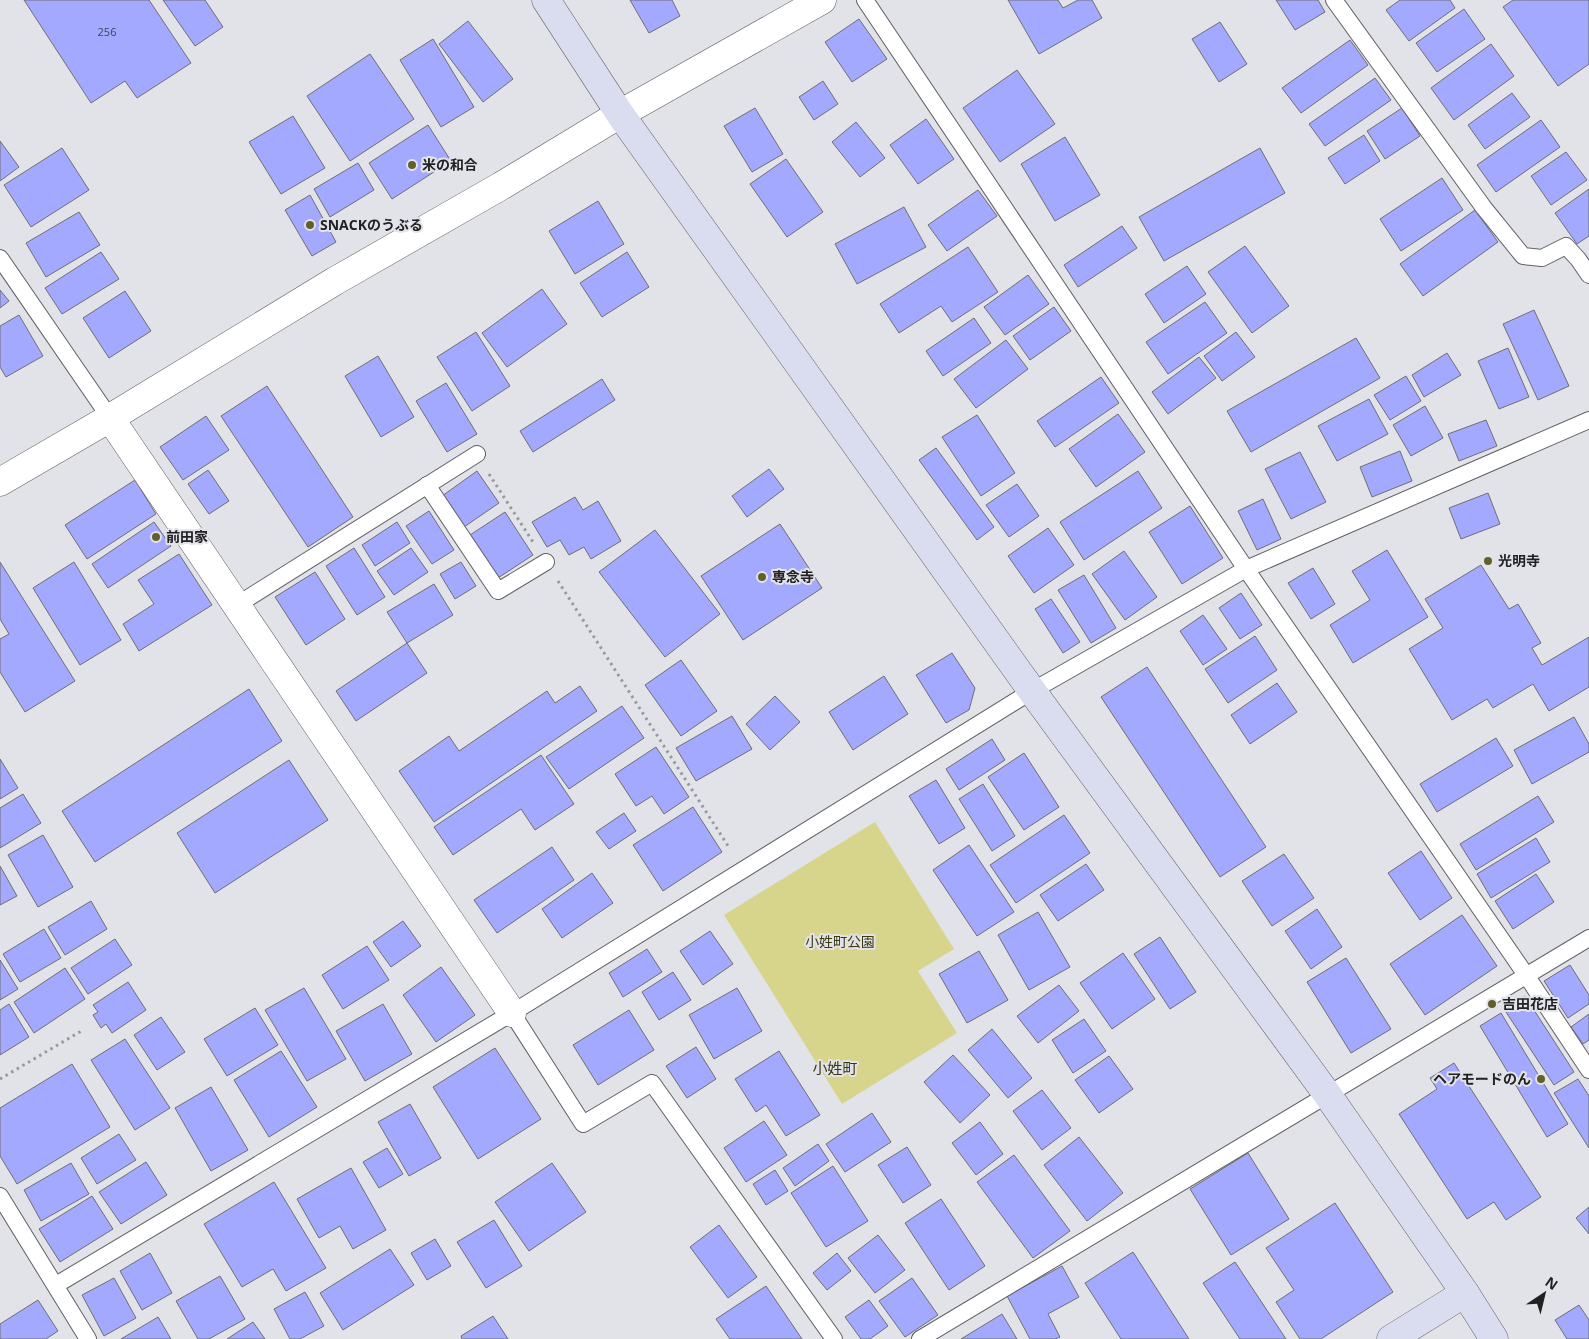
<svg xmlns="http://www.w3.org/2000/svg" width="1589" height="1339" viewBox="0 0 1589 1339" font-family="'Open Sans','Noto Sans JP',sans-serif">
	<rect width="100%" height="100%" fill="#e2e3e9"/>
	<!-- green -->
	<path fill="#d7d58b" d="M875 822 954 949 918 971 957 1033 842 1104 724 915Z"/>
	<!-- building -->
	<g fill="#a2a9fe" stroke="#6e6f74">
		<path d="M24 0H149L191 63 137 98 125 81 91 103Z"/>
		<path d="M163 0H205L223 27 195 46Z"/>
		<path d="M630 0H672L680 16 649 33Z"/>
		<path d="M1008 0H1058L1063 8 1078 0H1092L1102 18 1039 54Z"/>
		<path d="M1276 0H1318L1325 12 1295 30Z"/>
		<path d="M1400 0H1450L1455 8 1409 41 1386 10Z"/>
		<path d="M1513 0H1589V64L1558 86 1503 7Z"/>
		<path d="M1464 9 1485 39 1437 72 1416 43Z"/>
		<path d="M859 19 887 59 852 82 825 42Z"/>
		<path d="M468 21 513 79 483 102 439 44Z"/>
		<path d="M1220 22 1247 64 1219 82 1192 39Z"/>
		<path d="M433 39 474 107 441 127 400 60Z"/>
		<path d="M1350 40 1368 65 1301 113 1282 88Z"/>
		<path d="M1491 44 1514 76 1454 120 1431 88Z"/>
		<path d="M370 54 414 119 350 161 307 96Z"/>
		<path d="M1017 70 1055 124 1000 162 963 108Z"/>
		<path d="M1375 78 1391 100 1325 146 1309 124Z"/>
		<path d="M823 81 838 104 814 120 799 97Z"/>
		<path d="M1512 93 1530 117 1485 149 1468 125Z"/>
		<path d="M755 108 783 154 752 172 724 126Z"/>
		<path d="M1402 108 1420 136 1385 159 1367 131Z"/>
		<path d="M293 116 325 168 281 194 249 142Z"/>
		<path d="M926 119 954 159 918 184 890 145Z"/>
		<path d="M1541 120 1560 147 1496 192 1477 165Z"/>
		<path d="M856 122 885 158 860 177 832 142Z"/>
		<path d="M428 125 451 161 392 199 369 163Z"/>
		<path d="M1364 135 1380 161 1345 184 1328 158Z"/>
		<path d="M1065 137 1100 195 1055 221 1021 164Z"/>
		<path d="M0 141 19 167 0 181Z"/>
		<path d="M62 148 89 190 31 227 4 185Z"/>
		<path d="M1260 148 1285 193 1164 261 1139 217Z"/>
		<path d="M1566 152 1587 180 1551 205 1531 176Z"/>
		<path d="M786 159 823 212 787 237 750 184Z"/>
		<path d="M358 163 374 190 330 217 314 189Z"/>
		<path d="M1442 178 1463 210 1401 251 1380 219Z"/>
		<path d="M1589 189V236L1577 244 1555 213Z"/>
		<path d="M978 190 997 216 947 251 928 225Z"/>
		<path d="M310 195 336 242 312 256 285 210Z"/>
		<path d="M598 201 624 244 575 274 549 231Z"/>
		<path d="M904 207 926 247 857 284 835 244Z"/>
		<path d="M1475 210 1498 242 1423 296 1400 264Z"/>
		<path d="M79 212 100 245 46 277 26 243Z"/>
		<path d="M1122 226 1137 248 1078 287 1064 265Z"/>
		<path d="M1245 246 1289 306 1252 333 1208 272Z"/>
		<path d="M968 247 998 292 952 322 941 306 899 333 880 304Z"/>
		<path d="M101 252 119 279 62 314 45 288Z"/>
		<path d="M627 252 649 287 602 317 580 283Z"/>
		<path d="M1187 266 1206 294 1164 323 1145 294Z"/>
		<path d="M1028 275 1049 304 1005 335 984 307Z"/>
		<path d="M542 289 567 324 507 367 482 333Z"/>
		<path d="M0 290 9 301 0 308Z"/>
		<path d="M125 291 151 331 109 358 83 318Z"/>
		<path d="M1205 302 1227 333 1168 374 1146 342Z"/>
		<path d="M1054 307 1071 331 1030 360 1013 336Z"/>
		<path d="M1534 310 1569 386 1538 400 1503 324Z"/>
		<path d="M19 315 43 356 6 377 0 367V326Z"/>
		<path d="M974 318 991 343 943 376 926 351Z"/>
		<path d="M476 332 510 386 472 411 437 357Z"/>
		<path d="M1236 332 1255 357 1222 381 1204 356Z"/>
		<path d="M1356 338 1380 378 1251 452 1227 411Z"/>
		<path d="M1006 340 1028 369 976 408 954 379Z"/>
		<path d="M1508 348 1529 397 1499 409 1478 361Z"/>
		<path d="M1447 353 1461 375 1424 397 1412 375Z"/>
		<path d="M378 356 414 417 381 437 345 376Z"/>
		<path d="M1199 357 1216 378 1168 414 1152 392Z"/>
		<path d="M1406 376 1421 401 1390 420 1374 395Z"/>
		<path d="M1101 377 1119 403 1055 447 1037 421Z"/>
		<path d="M602 379 615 400 533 452 520 431Z"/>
		<path d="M446 383 477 434 447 452 416 401Z"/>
		<path d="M267 386 353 517 308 547 221 416Z"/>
		<path d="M1369 399 1388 434 1337 461 1318 426Z"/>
		<path d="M1425 406 1443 438 1411 456 1393 425Z"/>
		<path d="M1118 414 1145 452 1096 487 1069 449Z"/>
		<path d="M977 415 1015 473 981 496 942 437Z"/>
		<path d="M206 416 229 450 183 480 160 447Z"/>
		<path d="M1486 420 1497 446 1459 461 1448 434Z"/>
		<path d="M936 448 994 527 977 540 919 460Z"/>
		<path d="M1400 451 1412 481 1372 497 1360 467Z"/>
		<path d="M1300 452 1326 502 1291 519 1265 469Z"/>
		<path d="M769 469 784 489 747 517 732 496Z"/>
		<path d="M208 470 229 501 209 514 188 484Z"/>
		<path d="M477 471 499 503 464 527 442 496Z"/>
		<path d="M1138 471 1162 508 1084 560 1060 522Z"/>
		<path d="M135 480 156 514 87 559 65 525Z"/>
		<path d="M1017 484 1039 516 1009 537 986 505Z"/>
		<path d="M1488 493 1500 524 1461 539 1449 508Z"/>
		<path d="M575 497 583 510 598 501 621 541 591 559 584 547 569 555 560 540 547 547 532 522Z"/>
		<path d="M1263 499 1281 539 1257 550 1238 511Z"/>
		<path d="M1190 506 1223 558 1182 584 1149 532Z"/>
		<path d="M429 511 454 550 432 564 406 526Z"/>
		<path d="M505 512 533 555 498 578 470 535Z"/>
		<path d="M154 522 171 546 108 588 92 564Z"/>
		<path d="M397 522 410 543 375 566 362 545Z"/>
		<path d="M780 524 822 588 743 640 701 576Z"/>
		<path d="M1048 528 1074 565 1034 593 1008 556Z"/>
		<path d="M655 530 720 614 665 657 599 572Z"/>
		<path d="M354 548 385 597 357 615 326 566Z"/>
		<path d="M411 548 428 572 394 595 377 571Z"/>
		<path d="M1387 550 1428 617 1353 663 1330 625 1370 600 1352 571Z"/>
		<path d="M1124 551 1157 597 1125 620 1092 574Z"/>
		<path d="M179 554 212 605 139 651 123 624 154 604 138 580Z"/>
		<path d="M0 562 75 681 25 712 0 672V639L9 634 0 619Z"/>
		<path d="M74 562 121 640 80 665 33 588Z"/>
		<path d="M461 562 476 586 455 599 440 574Z"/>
		<path d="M1481 565 1509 609 1518 604 1541 643 1532 648 1542 665 1589 637V687L1549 711 1533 684 1493 708 1487 699 1452 720 1409 649 1443 628 1425 599Z"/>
		<path d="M1313 568 1335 604 1311 619 1288 583Z"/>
		<path d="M315 572 345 619 306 645 275 597Z"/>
		<path d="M1084 575 1116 628 1091 643 1058 590Z"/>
		<path d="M434 584 453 615 407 643 387 612Z"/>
		<path d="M1241 593 1262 625 1240 639 1219 608Z"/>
		<path d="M1051 599 1080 642 1063 653 1035 609Z"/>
		<path d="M1203 615 1227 649 1203 665 1180 631Z"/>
		<path d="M1255 636 1277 670 1228 703 1205 669Z"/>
		<path d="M407 643 427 673 356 721 336 691Z"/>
		<path d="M952 653 975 688 969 710 946 723 916 675Z"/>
		<path d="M681 660 717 711 681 736 645 685Z"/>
		<path d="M1147 667 1266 847 1220 877 1101 697Z"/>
		<path d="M884 676 908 714 853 750 829 712Z"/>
		<path d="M1277 683 1297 712 1250 744 1231 715Z"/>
		<path d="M580 686 597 711 434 822 399 771 449 736 459 751 547 691 555 703Z"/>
		<path d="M249 689 282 741 95 862 62 811Z"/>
		<path d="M775 696 800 722 770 750 746 724Z"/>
		<path d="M622 706 644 738 569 789 546 757Z"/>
		<path d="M732 716 752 749 696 781 676 748Z"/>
		<path d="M1574 717 1589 744V752L1532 784 1514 750Z"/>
		<path d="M1496 738 1513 766 1437 812 1420 784Z"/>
		<path d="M992 739 1005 760 959 790 946 769Z"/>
		<path d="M656 747 689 797 664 814 652 796 636 806 615 774Z"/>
		<path d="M1024 753 1059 807 1024 830 988 777Z"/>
		<path d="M541 755 574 804 535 830 521 809 453 855 434 827Z"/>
		<path d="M0 759 18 788 0 799Z"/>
		<path d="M289 760 328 820 215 893 177 833Z"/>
		<path d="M936 780 965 828 939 844 909 796Z"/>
		<path d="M983 784 1015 836 992 851 959 799Z"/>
		<path d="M23 794 41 823 0 848V808Z"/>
		<path d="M1538 796 1554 822 1476 870 1460 844Z"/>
		<path d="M693 807 722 852 663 891 633 845Z"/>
		<path d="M624 813 636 831 609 849 596 832Z"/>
		<path d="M1064 815 1090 853 1016 903 990 865Z"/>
		<path d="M43 835 73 887 38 907 8 855Z"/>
		<path d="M1536 838 1550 862 1491 898 1477 874Z"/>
		<path d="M969 845 1014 912 977 936 933 870Z"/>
		<path d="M552 847 574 880 497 933 474 900Z"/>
		<path d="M1421 851 1452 898 1420 920 1388 873Z"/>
		<path d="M1284 854 1314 898 1272 926 1242 881Z"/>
		<path d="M1086 864 1104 890 1058 921 1040 895Z"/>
		<path d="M0 866 17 896 0 905Z"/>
		<path d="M592 873 613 903 562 938 542 909Z"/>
		<path d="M1536 874 1554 902 1513 929 1495 901Z"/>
		<path d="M91 901 107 929 65 955 48 927Z"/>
		<path d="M1317 909 1342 947 1311 969 1285 931Z"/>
		<path d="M1038 912 1070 967 1029 990 998 935Z"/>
		<path d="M1462 915 1497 966 1425 1015 1390 964Z"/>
		<path d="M403 921 421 946 391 967 373 942Z"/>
		<path d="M44 929 61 958 20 982 3 954Z"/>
		<path d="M710 931 733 964 703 985 680 951Z"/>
		<path d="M1160 937 1196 992 1170 1009 1134 954Z"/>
		<path d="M115 939 132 965 88 994 71 968Z"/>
		<path d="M367 946 389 980 343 1009 322 975Z"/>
		<path d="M647 949 662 972 623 997 609 973Z"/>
		<path d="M979 951 1008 1000 967 1023 939 974Z"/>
		<path d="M1123 953 1155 999 1112 1029 1080 983Z"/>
		<path d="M1346 958 1391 1029 1351 1053 1307 982Z"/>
		<path d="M0 960 18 989 0 1000Z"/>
		<path d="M1570 965 1589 995V1004L1568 1018 1544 981Z"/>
		<path d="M441 967 475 1015 436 1042 403 995Z"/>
		<path d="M65 968 85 999 34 1033 14 1002Z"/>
		<path d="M673 972 691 1000 659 1020 642 992Z"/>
		<path d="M128 982 146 1010 112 1033 106 1024 101 1028 93 1015 98 1012 93 1005Z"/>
		<path d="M1059 985 1079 1011 1038 1043 1017 1016Z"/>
		<path d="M304 988 346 1059 307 1081 265 1010Z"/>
		<path d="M737 988 762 1031 714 1059 689 1015Z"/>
		<path d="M1525 996 1574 1072 1554 1085 1504 1009Z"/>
		<path d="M9 1004 29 1037 0 1055V1010Z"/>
		<path d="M383 1004 412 1054 365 1081 336 1031Z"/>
		<path d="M255 1008 278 1045 227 1076 204 1039Z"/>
		<path d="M629 1010 654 1050 598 1085 573 1045Z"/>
		<path d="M1501 1013 1568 1124 1547 1137 1480 1026Z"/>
		<path d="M1589 1014V1040L1583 1044 1571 1027Z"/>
		<path d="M161 1017 185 1052 157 1070 134 1035Z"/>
		<path d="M1084 1019 1106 1051 1073 1073 1052 1040Z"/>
		<path d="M992 1029 1032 1078 1008 1098 968 1050Z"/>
		<path d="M125 1039 170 1108 135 1130 91 1060Z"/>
		<path d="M696 1047 716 1079 687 1098 666 1066Z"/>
		<path d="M495 1048 541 1119 478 1159 433 1087Z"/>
		<path d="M281 1051 317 1107 269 1137 234 1080Z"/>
		<path d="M779 1051 820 1115 786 1136 766 1105 756 1112 735 1079Z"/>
		<path d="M953 1055 990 1095 960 1123 924 1082Z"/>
		<path d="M1109 1056 1133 1089 1099 1113 1075 1080Z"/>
		<path d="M1454 1063 1541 1197 1506 1220 1494 1202 1467 1219 1399 1114 1437 1089 1430 1078Z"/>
		<path d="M72 1064 110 1127 17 1184 0 1156V1108Z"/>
		<path d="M1578 1079 1589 1096V1148L1554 1093Z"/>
		<path d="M211 1087 248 1150 211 1171 175 1108Z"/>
		<path d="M1042 1090 1071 1128 1042 1150 1013 1111Z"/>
		<path d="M410 1104 441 1158 409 1176 378 1122Z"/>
		<path d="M872 1113 891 1142 845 1172 826 1144Z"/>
		<path d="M764 1121 787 1155 746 1182 724 1148Z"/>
		<path d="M980 1122 1003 1154 976 1175 952 1143Z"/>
		<path d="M119 1134 136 1160 97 1184 81 1158Z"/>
		<path d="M1079 1137 1123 1193 1087 1221 1044 1165Z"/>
		<path d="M818 1144 829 1161 795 1186 783 1168Z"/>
		<path d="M907 1147 931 1185 903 1203 878 1165Z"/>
		<path d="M387 1148 403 1174 379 1188 363 1162Z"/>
		<path d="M1248 1153 1289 1219 1231 1255 1190 1189Z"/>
		<path d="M1014 1155 1070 1231 1033 1258 977 1182Z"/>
		<path d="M146 1162 167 1195 121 1224 99 1192Z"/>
		<path d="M71 1163 89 1194 41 1221 24 1190Z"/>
		<path d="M552 1163 586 1212 529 1251 495 1202Z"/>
		<path d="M833 1166 868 1221 826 1247 791 1193Z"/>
		<path d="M351 1168 386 1230 353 1249 340 1226 319 1238 297 1199Z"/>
		<path d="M775 1170 788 1191 766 1205 753 1184Z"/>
		<path d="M274 1182 326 1268 286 1291 273 1269 242 1287 204 1224Z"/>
		<path d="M92 1196 113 1229 60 1262 39 1229Z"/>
		<path d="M941 1199 985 1266 949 1290 905 1223Z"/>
		<path d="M1335 1203 1393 1292 1321 1339H1300L1276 1302 1294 1290 1266 1248Z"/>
		<path d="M1589 1207V1234L1576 1218Z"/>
		<path d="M494 1220 522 1266 486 1288 457 1242Z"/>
		<path d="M719 1225 757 1277 728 1298 690 1247Z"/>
		<path d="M878 1235 905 1270 875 1293 848 1258Z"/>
		<path d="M435 1239 451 1266 427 1280 411 1253Z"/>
		<path d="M390 1249 414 1285 343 1330 320 1293Z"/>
		<path d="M1133 1252 1189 1339H1121L1085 1283Z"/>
		<path d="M150 1253 172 1293 142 1310 120 1271Z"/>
		<path d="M837 1253 851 1271 827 1290 813 1273Z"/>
		<path d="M1235 1262 1286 1339H1240L1203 1283Z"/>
		<path d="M1062 1266 1079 1297 1048 1314 1060 1337 1055 1339H1030L1007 1296Z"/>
		<path d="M220 1276 245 1319 209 1339H198L176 1301Z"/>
		<path d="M114 1278 136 1318 104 1336 82 1295Z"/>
		<path d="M912 1278 938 1315 905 1337 879 1301Z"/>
		<path d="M766 1286 802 1339H730L716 1319Z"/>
		<path d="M305 1292 324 1326 300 1339H290L274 1309Z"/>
		<path d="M38 1300 58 1331 46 1339H0V1324Z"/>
		<path d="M869 1300 888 1326 870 1339H861L845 1317Z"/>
		<path d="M1579 1305 1589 1320V1339H1567L1555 1320Z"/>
		<path d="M1002 1314 1017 1339H961Z"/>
		<path d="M493 1316 508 1339H462L461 1336Z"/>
		<path d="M158 1317 171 1339H121Z"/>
		<path d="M253 1322 265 1339H227Z"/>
	</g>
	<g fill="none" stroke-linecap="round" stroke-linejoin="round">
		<defs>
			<g id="lane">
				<path d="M865 0 1246 569 1526 975 1589 1070"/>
				<path d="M1334 0 1484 208 1523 256 1542 258 1566 246 1578 259 1589 275"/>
				<path d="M0 258 110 418"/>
				<path d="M427 485 498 591 546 562"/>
				<path d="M237 605 477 454"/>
				<path d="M512 1013 583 1124 652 1083 834 1339"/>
				<path d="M0 1196 88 1339"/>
				<path d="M56 1285 512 1013 1032 691 1246 569 1589 420"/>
				<path d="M920 1339 1589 938"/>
			</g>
			<g id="street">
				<path d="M110 418 512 1013"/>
				<path d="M0 482 110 418 335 281 501 186 620 114 822 0"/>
			</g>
			<g id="secondary">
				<path d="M546 0 620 114 1032 691 1327 1094 1465 1293 1494 1339"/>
				<path d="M1391 1339 1465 1293"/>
			</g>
		</defs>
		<!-- lane casing -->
		<use href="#lane" stroke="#606165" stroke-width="18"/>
		<!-- street casing -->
		<use href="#street" stroke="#606165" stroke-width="29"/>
		<!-- secondary casing -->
		<use href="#secondary" stroke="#606165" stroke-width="29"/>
		<!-- path -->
		<g stroke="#98999d" stroke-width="3" stroke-dasharray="2.5 4" stroke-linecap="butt">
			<path d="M489 474 533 542"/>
			<path d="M558 581 730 849"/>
			<path d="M0 1079 83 1030"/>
		</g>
		<!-- lane -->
		<use href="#lane" stroke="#fff" stroke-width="16"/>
		<!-- street -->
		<use href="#street" stroke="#fff" stroke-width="28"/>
		<!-- secondary -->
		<use href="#secondary" stroke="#dadcef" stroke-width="28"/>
	</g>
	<!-- markers -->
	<g fill="#615f2c" stroke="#e2e3e9" stroke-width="2">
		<circle cx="412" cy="165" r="5"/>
		<circle cx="310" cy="225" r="5"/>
		<circle cx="156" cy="537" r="5"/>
		<circle cx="1488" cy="561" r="5"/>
		<circle cx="762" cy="577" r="5"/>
		<circle cx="1492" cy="1004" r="5"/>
		<circle cx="1541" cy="1079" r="5"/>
	</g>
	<g text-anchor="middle" stroke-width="4" stroke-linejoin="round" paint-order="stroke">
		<!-- number labels -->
		<g font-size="11" fill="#41435a">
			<text x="107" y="36">256</text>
		</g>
		<!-- poi labels -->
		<g font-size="14" font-weight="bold" fill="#212123" stroke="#e2e3e9" text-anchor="start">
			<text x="422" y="170">米の和合</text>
			<text x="320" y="230">SNACKのうぶる</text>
			<text x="166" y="542">前田家</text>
			<text x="1498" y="566">光明寺</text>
			<text x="772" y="582">専念寺</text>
			<text x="1502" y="1009">吉田花店</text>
			<text x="1531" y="1084" text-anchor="end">ヘアモードのん</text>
		</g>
		<!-- park labels -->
		<g font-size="14" fill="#3b390e" stroke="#e2e3e9">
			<text x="840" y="947">小姓町公園</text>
		</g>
		<!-- neighbourhood labels -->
		<g font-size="15" fill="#3a380e" stroke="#e2e3e9">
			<text x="835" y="1074">小姓町</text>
		</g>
	</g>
	<!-- north arrow -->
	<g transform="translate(1544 1294) rotate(35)" stroke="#e2e3e9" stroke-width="4" paint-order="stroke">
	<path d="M0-4L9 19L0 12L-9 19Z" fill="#212123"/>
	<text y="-8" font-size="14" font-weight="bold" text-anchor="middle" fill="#212123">N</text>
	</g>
</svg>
